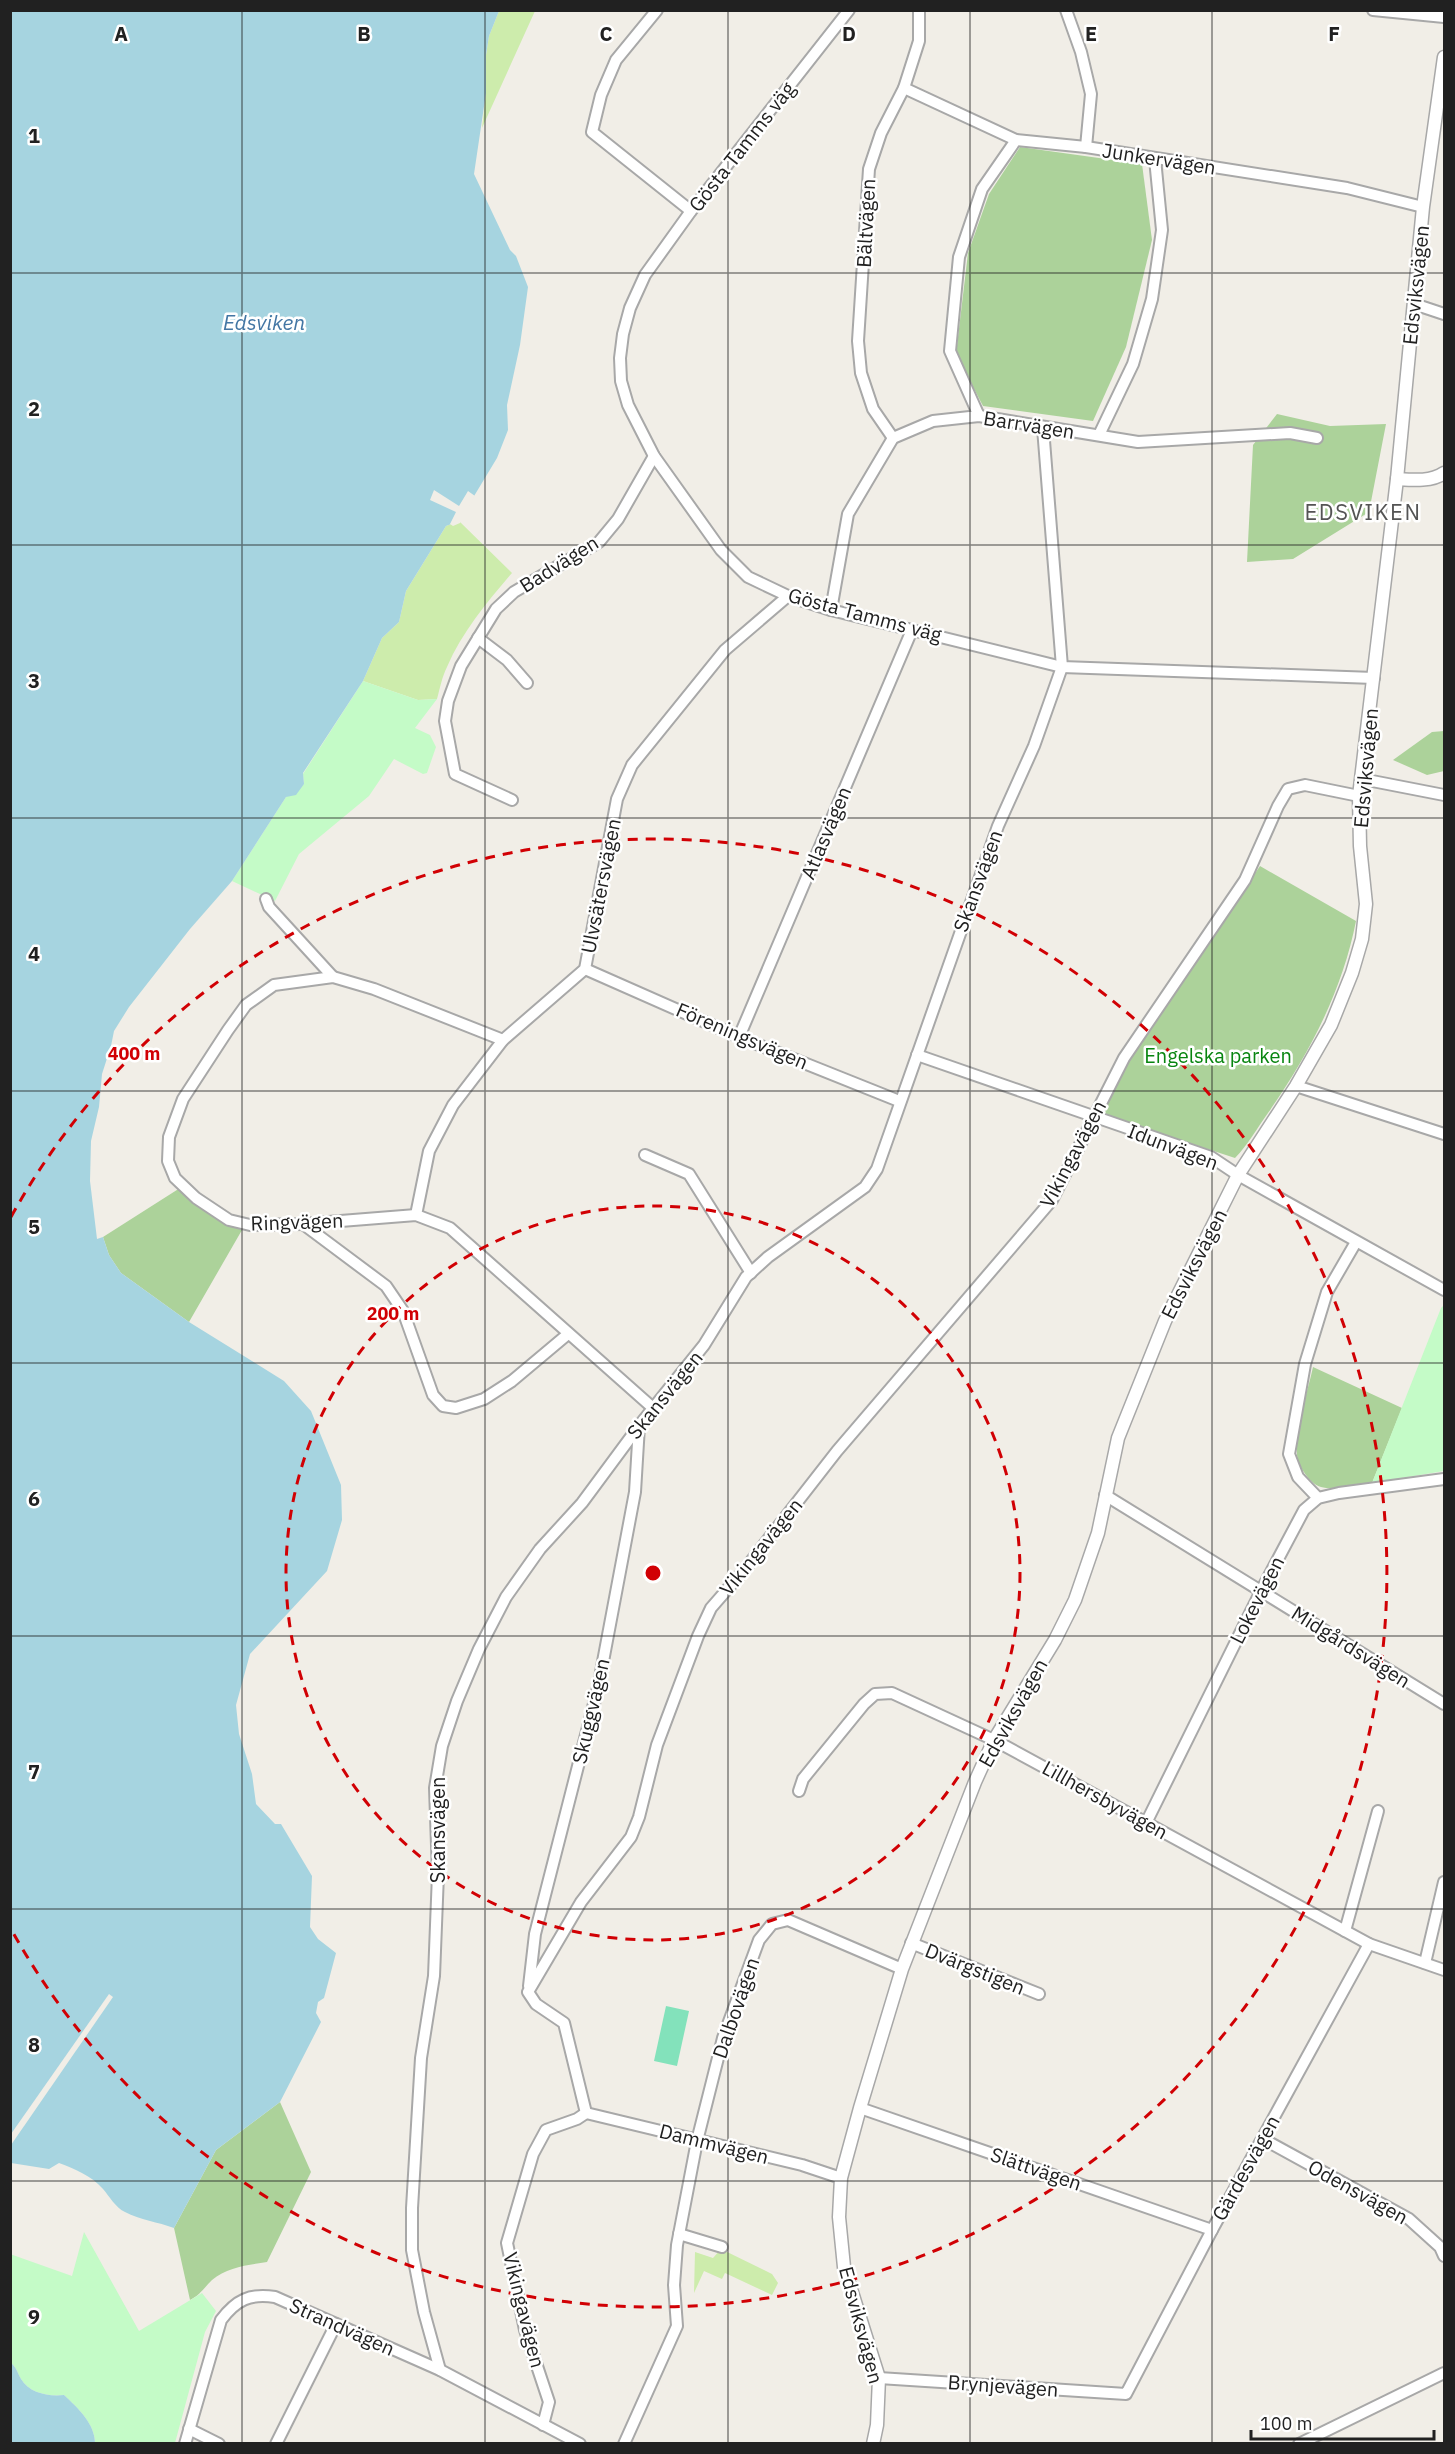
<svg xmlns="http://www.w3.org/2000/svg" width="1455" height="2454" viewBox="0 0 1455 2454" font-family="'IBM Plex Sans',sans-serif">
	<rect width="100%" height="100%" fill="#f1eee7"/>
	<!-- grass -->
	<g fill="#cdecac">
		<path d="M499 11H535L482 128 486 93V55L489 36Z"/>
		<path d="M459 521 512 573C488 601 462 632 447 667 442 677 440 688 437 699L418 700 363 681 382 638 399 622 406 591 446 526Z"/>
		<path d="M721 2249 772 2274 778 2283 772 2295 725 2273 722 2279 704 2271 694 2293 695 2252 713 2258Z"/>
	</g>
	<!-- forest -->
	<g fill="#acd29a">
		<path d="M1020 147 1142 164 1152 240 1126 347 1093 421 983 406 956 354 968 253 989 194Z"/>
		<path d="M1277 414 1330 426 1386 424 1369 512 1293 559 1247 562 1253 445Z"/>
		<path d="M1444 731V771L1427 775 1393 760 1432 732Z"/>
		<path d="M1260 866 1356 921C1342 992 1309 1054 1268 1113 1257 1128 1248 1145 1235 1158L1104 1115 1102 1110 1137 1047Z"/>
		<path d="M180 1188 227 1224 242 1230 189 1322 121 1273 109 1255 103 1237Z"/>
		<path d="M1313 1367 1402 1408 1372 1483C1357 1484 1336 1491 1321 1487 1310 1484 1298 1466 1297 1455 1295 1426 1307 1395 1313 1367Z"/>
		<path d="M280 2102 311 2172 267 2262C248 2265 227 2267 212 2280 204 2288 200 2295 190 2300L174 2228 216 2150Z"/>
	</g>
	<!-- park -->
	<g fill="#c4fbc7">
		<path d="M363 681 418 700 437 699 415 728 430 735 436 747 427 773 423 774 394 759 369 796 299 854 275 901 232 881 286 797 304 784 303 774Z"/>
		<path d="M1444 1305V1471L1372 1483 1441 1308Z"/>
		<path d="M84 2232 139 2331 202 2293 216 2311 205 2332 175 2443H95C95 2424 78 2408 64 2395 49 2397 29 2393 21 2379 17 2372 17 2368 11 2363L10 2254 72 2276Z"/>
	</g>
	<!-- pitch -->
	<path fill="#83e2bb" d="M666 2006 689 2011 677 2066 654 2061Z"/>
	<!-- water -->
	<g fill="#a6d4e0">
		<path d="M10 11H499L489 36 486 55V93L474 174 510 250 516 256 528 287 520 345 507 405 508 430 497 458 459 521 446 526 406 591 399 622 382 638 363 681 303 773 304 784 296 795 286 797 232 881 190 929 129 1007 114 1031 111 1046 102 1074 99 1107 91 1141 90 1181 97 1239 103 1237 109 1255 121 1273 189 1322 284 1381 311 1411 341 1485 342 1520 327 1571 250 1654 236 1705 239 1734 252 1774 256 1804 275 1824H281L312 1876 310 1927 318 1939 336 1953 324 1998 318 2002 316 2013 321 2022 280 2102 216 2150 174 2228C158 2222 140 2220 125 2212 116 2208 109 2196 103 2189 92 2176 75 2169 59 2163L49 2169 11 2163Z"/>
		<path d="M11 2363C17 2368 17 2372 21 2379 29 2393 49 2397 64 2395 78 2408 95 2424 95 2443H11Z"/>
	</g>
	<!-- pier -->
	<g fill="#f1eee7">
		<path d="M434 490 459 506 468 491 475 496 460 523 453 526 450 524 456 512 430 500Z"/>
		<path d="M109 1994 113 1997 11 2145V2134Z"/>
	</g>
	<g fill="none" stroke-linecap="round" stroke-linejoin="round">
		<defs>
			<g id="minor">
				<path d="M657 10 616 60 601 95 592 132 691 211"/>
				<path d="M849 10 691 211 645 275 630 308 623 334 620 358 621 381 628 405 654 456 721 550 748 577 788 596 831 610 1062 667 1374 678"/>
				<path d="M1066 10 1081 52 1091 94 1086 147"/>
				<path d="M1373 10 1444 17"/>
				<path d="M904 88 1016 140 1086 147 1347 188 1423 207"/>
				<path d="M1414 304 1444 314"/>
				<path d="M979 416 950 351 959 257 982 189 1016 140"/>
				<path d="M1099 435 1133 364 1152 299 1162 230 1155 159"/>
				<path d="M893 438 873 409 861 373 858 341 869 169 881 133 904 88 919 41V10"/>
				<path d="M831 610 848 514 893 438 933 421 979 416 1138 442 1290 433 1317 438"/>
				<path d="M478 638 507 660 527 683"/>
				<path d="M1362 779 1444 795"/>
				<path d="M512 800 455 774 445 721 448 701 461 666 496 609 514 592 599 542 618 519 654 456"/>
				<path d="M266 899 269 907 333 977"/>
				<path d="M585 969 739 1037 899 1101"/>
				<path d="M739 1037 912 630"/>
				<path d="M503 1040 374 989 333 977 274 985 246 1005 228 1030 183 1099 169 1137 168 1161 175 1178 196 1198 229 1220 250 1225 303 1224 416 1215 450 1228 653 1408"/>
				<path d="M917 1055 1211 1157 1238 1175 1444 1290"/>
				<path d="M1296 1086 1444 1134"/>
				<path d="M645 1155 689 1174 751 1273"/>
				<path d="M416 1215 429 1151 453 1105 503 1040 585 969 617 799 632 765 725 650 788 596"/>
				<path d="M303 1224 386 1286 403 1311 433 1395 443 1406 456 1408 484 1399 512 1381 568 1334"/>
				<path d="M1105 1495 1444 1704"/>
				<path d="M1318 1498 1298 1477 1289 1454 1305 1364 1327 1292 1356 1242"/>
				<path d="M799 1791 803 1779 864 1704 875 1694 892 1693 994 1740 1369 1944 1444 1970"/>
				<path d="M1146 1823 1261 1591 1304 1510 1318 1498 1339 1493 1444 1479"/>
				<path d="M1345 1931 1378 1811"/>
				<path d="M911 1943 1039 1994"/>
				<path d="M1425 1963 1444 1882"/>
				<path d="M529 1986 535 1934 598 1688 635 1492 639 1426"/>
				<path d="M860 2108 1212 2230"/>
				<path d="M586 2113 802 2165 841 2178"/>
				<path d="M1263 2139 1409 2219 1440 2247 1444 2256"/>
				<path d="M679 2234 722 2247"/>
				<path d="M440 2370 424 2312 412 2250V2208L421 2058 434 1976 438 1874 435 1788 442 1746 457 1701 479 1649 506 1597 540 1549 582 1503 639 1426 704 1345 746 1277 768 1257 865 1187 877 1169 998 826 1034 746 1062 667 1043 428"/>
				<path d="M879 2378 1126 2394 1212 2230 1369 1944"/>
				<path d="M543 2425 549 2402 525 2330 507 2243 533 2154 546 2130 577 2119 586 2113 564 2023 536 2004 528 1992 581 1902 631 1837 639 1817 657 1745 698 1636 711 1608 745 1569 837 1451 1052 1200 1124 1058 1245 880 1278 806 1288 789 1305 785 1359 796"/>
				<path d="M189 2429 219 2444"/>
				<path d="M185 2444 221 2320C236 2300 250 2293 275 2297L440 2370 580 2444"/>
				<path d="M276 2444 336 2324"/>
				<path d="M624 2444 677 2326 674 2285 677 2245 697 2141 723 2038 759 1940 772 1924 788 1920 902 1969"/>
				<path d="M1299 2444 1444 2373"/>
			</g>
			<g id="tertiary">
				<path d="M1397 479C1412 480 1431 482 1444 473"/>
				<path d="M873 2444 877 2425 879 2378 844 2267 839 2217 841 2178 860 2108 902 1969 975 1782 994 1740 1055 1640 1075 1600 1098 1533 1118 1438 1165 1321 1238 1175 1296 1086 1331 1025 1352 973 1362 939 1366 904 1360 846 1359 796 1397 479 1423 207 1444 57"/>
			</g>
		</defs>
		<!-- minor casing -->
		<use href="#minor" stroke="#a8a8a8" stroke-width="14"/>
		<!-- tertiary casing -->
		<use href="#tertiary" stroke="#a8a8a8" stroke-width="15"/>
		<!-- minor -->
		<use href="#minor" stroke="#fff" stroke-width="10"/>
		<!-- tertiary -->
		<use href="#tertiary" stroke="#fff" stroke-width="12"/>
	</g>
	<!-- grid -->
	<path fill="none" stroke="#212121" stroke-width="1.5" stroke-opacity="0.55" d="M242 10V2444M485 10V2444M728 10V2444M970 10V2444M1212 10V2444M10 273H1444M10 545H1444M10 818H1444M10 1091H1444M10 1363H1444M10 1636H1444M10 1909H1444M10 2181H1444"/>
	<!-- distance rings -->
	<g fill="none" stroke="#d10004" stroke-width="3" stroke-dasharray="10 8">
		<circle cx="653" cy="1573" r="367"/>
		<path d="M11 1217A734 734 0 1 1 11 1929"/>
	</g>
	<g text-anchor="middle" stroke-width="5" stroke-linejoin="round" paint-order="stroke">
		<!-- street labels -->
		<g font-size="20" fill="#212121" stroke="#fff">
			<text transform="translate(742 147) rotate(-52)" y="7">Gösta Tamms väg</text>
			<text transform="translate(1159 159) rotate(9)" y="7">Junkervägen</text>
			<text transform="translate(866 223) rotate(-87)" y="7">Bältvägen</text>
			<text transform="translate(1416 285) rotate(-84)" y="7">Edsviksvägen</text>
			<text transform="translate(1029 425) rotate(9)" y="7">Barrvägen</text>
			<text transform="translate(559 564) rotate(-32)" y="7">Badvägen</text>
			<text transform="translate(865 615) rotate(15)" y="7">Gösta Tamms väg</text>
			<text transform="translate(1366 768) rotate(-85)" y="7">Edsviksvägen</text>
			<text transform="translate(826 833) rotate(-67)" y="7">Atlasvägen</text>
			<text transform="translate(978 881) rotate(-70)" y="7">Skansvägen</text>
			<text transform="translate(601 886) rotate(-79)" y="7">Ulvsätersvägen</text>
			<text transform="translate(742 1036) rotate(23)" y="7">Föreningsvägen</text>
			<text transform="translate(1173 1147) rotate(21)" y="7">Idunvägen</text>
			<text transform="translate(1073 1154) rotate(-62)" y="7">Vikingavägen</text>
			<text transform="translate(297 1222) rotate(-2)" y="7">Ringvägen</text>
			<text transform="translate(1194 1264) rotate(-63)" y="7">Edsviksvägen</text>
			<text transform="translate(665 1395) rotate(-51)" y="7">Skansvägen</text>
			<text transform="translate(761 1547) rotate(-51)" y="7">Vikingavägen</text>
			<text transform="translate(1257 1600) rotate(-63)" y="7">Lokevägen</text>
			<text transform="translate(1351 1647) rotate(32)" y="7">Midgårdsvägen</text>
			<text transform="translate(591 1711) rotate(-77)" y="7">Skuggvägen</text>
			<text transform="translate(1013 1713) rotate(-61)" y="7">Edsviksvägen</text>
			<text transform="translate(1105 1800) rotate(29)" y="7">Lillhersbyvägen</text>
			<text transform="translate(438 1830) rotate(-90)" y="7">Skansvägen</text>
			<text transform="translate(975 1969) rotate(22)" y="7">Dvärgstigen</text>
			<text transform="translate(736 2008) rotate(-71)" y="7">Dalbovägen</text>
			<text transform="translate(714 2144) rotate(14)" y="7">Dammvägen</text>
			<text transform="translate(1246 2168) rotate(-61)" y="7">Gärdesvägen</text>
			<text transform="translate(1036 2169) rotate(19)" y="7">Slättvägen</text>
			<text transform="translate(1358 2192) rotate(29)" y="7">Odensvägen</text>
			<text transform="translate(524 2310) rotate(76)" y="7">Vikingavägen</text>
			<text transform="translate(861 2325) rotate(75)" y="7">Edsviksvägen</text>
			<text transform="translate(342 2327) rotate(24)" y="7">Strandvägen</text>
			<text transform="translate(1003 2386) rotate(4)" y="7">Brynjevägen</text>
		</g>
		<!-- park labels -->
		<g font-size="20" fill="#088510" stroke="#fff">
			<text x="1218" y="1063">Engelska parken</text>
		</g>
		<!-- water labels -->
		<g font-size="21" font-style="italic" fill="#4376a4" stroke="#fff">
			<text x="264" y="330">Edsviken</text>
		</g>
		<!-- quarter labels -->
		<g font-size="22" letter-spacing="1.5" fill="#545454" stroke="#fff">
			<text x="1363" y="520">EDSVIKEN</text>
		</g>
	</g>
	<g font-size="20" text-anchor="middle" font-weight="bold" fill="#212121" stroke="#fff" stroke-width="5" stroke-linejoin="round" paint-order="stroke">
		<text x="121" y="41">A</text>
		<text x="364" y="41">B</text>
		<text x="606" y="41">C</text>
		<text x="849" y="41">D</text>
		<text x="1091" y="41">E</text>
		<text x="1334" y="41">F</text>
		<text x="34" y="143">1</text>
		<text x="34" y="416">2</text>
		<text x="34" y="688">3</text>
		<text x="34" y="961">4</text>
		<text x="34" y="1234">5</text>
		<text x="34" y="1506">6</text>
		<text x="34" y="1779">7</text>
		<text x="34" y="2052">8</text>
		<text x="34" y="2324">9</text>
	</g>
	<circle cx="653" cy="1573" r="9" fill="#d10004" stroke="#fff" stroke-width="3"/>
	<g font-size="18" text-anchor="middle" font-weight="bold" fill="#d10004" stroke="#fff" stroke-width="5" stroke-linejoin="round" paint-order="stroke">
		<text x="134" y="1060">400 m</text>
		<text x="393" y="1320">200 m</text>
	</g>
	<!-- border -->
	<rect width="1455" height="2454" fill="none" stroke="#212121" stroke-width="24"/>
	<!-- scale -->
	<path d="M1251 2430v9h183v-9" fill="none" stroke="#212121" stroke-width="3"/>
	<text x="1260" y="2430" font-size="18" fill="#212121" stroke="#ffffff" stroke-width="4.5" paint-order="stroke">100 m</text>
</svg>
